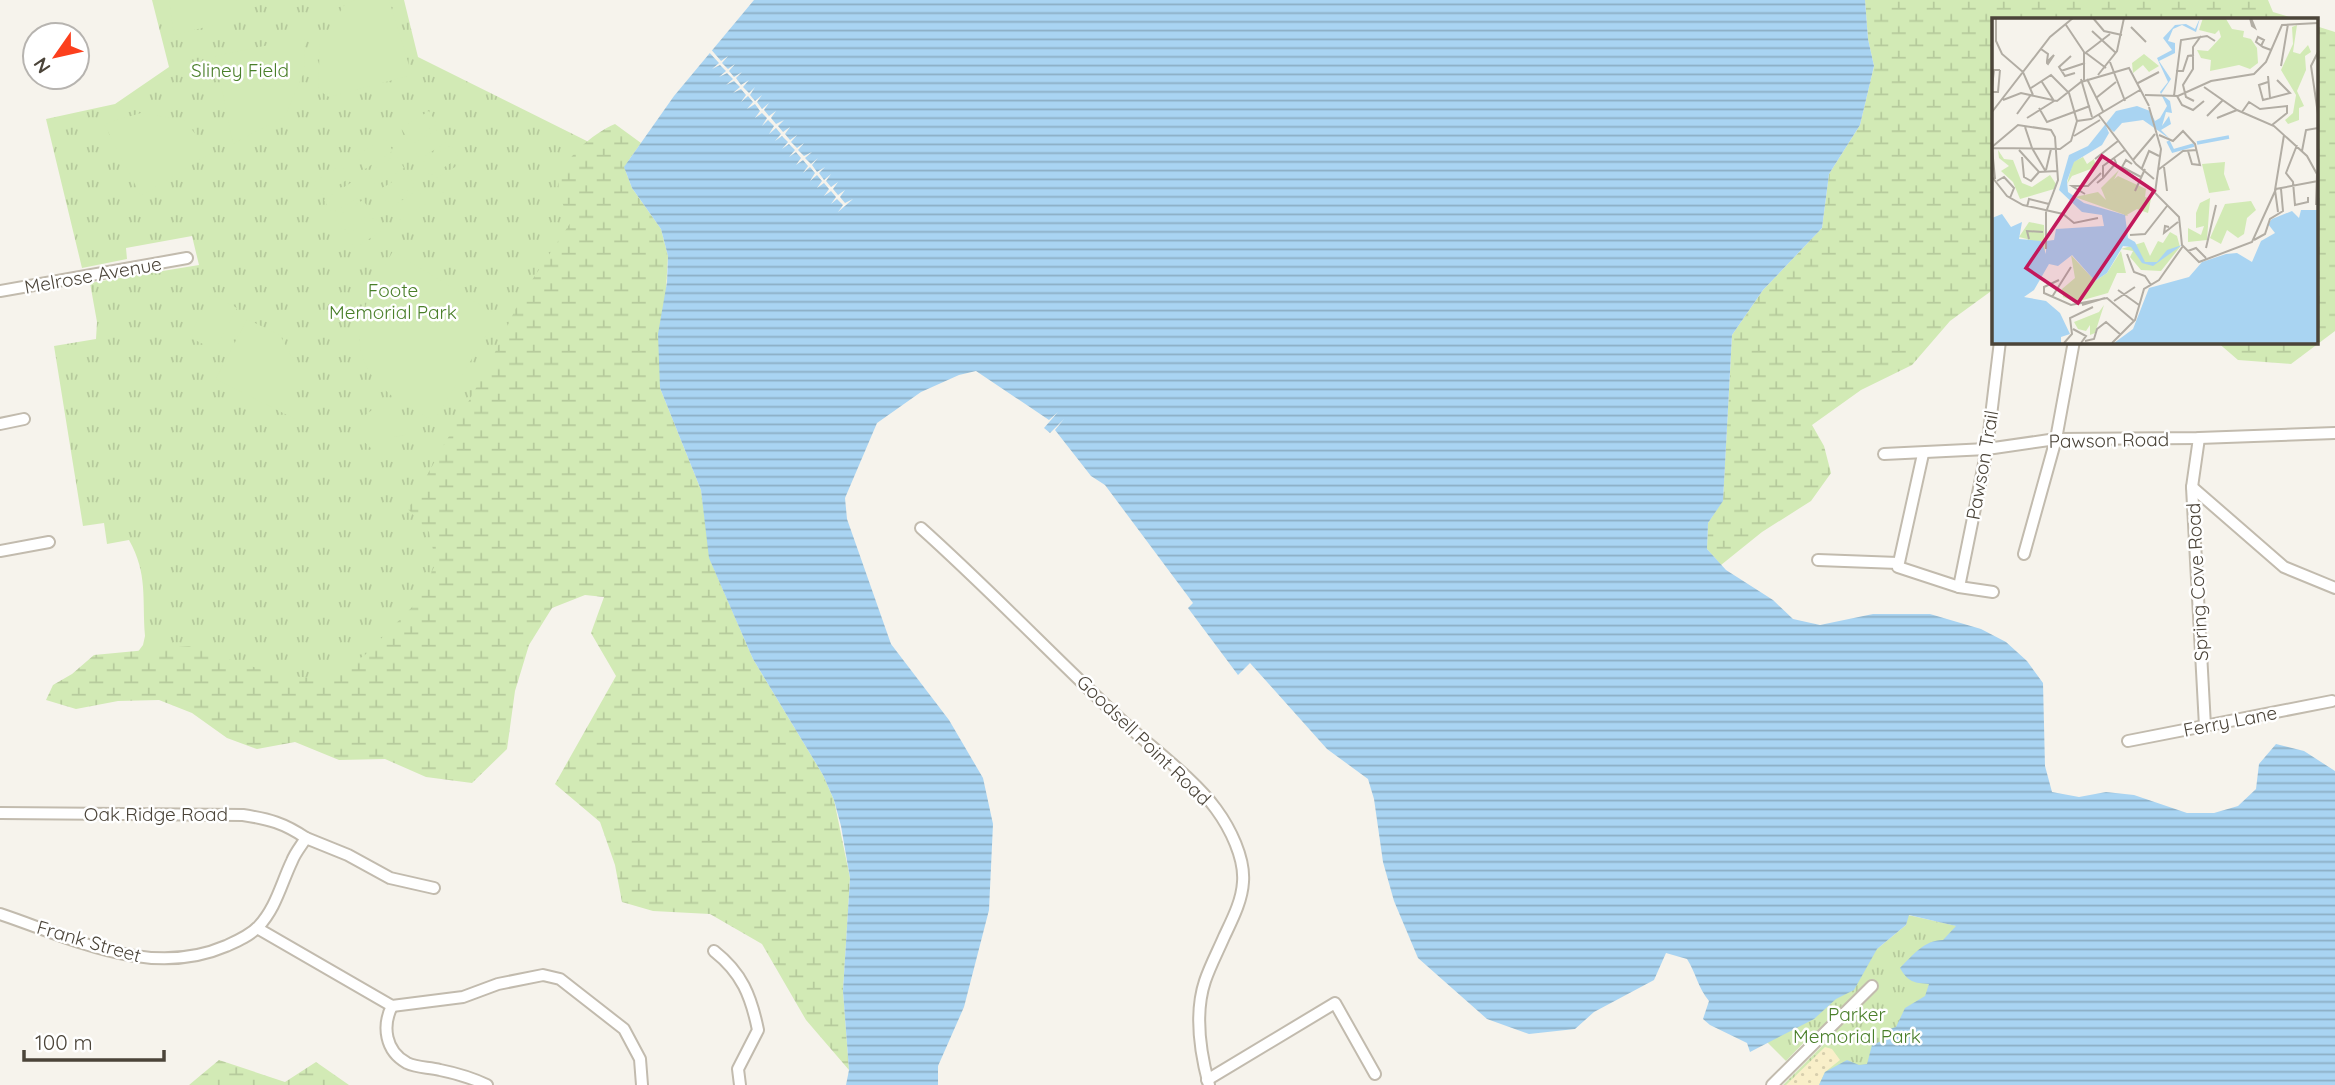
<svg xmlns="http://www.w3.org/2000/svg" width="2335" height="1085" viewBox="0 0 2335 1085" font-family="Quicksand,sans-serif">
	<defs>
		<pattern id="grass-tufts" width="24" height="20" patternUnits="userSpaceOnUse" patternTransform="scale(1.75)"><rect width="24" height="20" fill="#d2eab5"/><path d="M3 7l-1-3M5 7V3M7 7l1-3M15 17l-1-3M17 17v-4M19 17l1-3" fill="none" stroke="#b6ca9c"/></pattern>
		<pattern id="wetland-marsh" width="20" height="14" patternUnits="userSpaceOnUse" patternTransform="scale(1.75)"><rect width="20" height="14" fill="#d2eab5"/><path d="M1 5h8M5 5V1M11 12h8M15 12V8" fill="none" stroke="#b6ca9c"/></pattern>
		<pattern id="sand-dots" width="8" height="8" patternUnits="userSpaceOnUse" patternTransform="scale(1.75)"><rect width="8" height="8" fill="#f9efc9"/><path d="M2 2h.1M6 6h.1" fill="none" stroke="#d7cead" stroke-width="1.8" stroke-linecap="round"/></pattern>
		<pattern id="water-rules" width="6" height="5" patternUnits="userSpaceOnUse" patternTransform="scale(1.75)"><rect width="6" height="5" fill="#a9d4f2"/><path d="M0 2.5h6" fill="none" stroke="#8caec5"/></pattern>
	</defs>
	<rect width="100%" height="100%" fill="#f6f3ec"/>
	<!-- grass -->
	<g fill="url(#grass-tufts)">
		<path d="M152 0H404L418 57 629 162 408 705 137 653 143 645 145 636C142 598 148 574 129 540L107 544 104 523 83 526 54 346 96 339 97 322 90 283 199 265 192 236 126 248 127 259 82 268 46 119 115 104 169 67Z"/>
		<path d="M1908 915 1957 926 1935 989 1889 1055 1826 1085H1783L1823 1045 1812 1034 1786 1061 1760 1035 1877 949 1906 925Z"/>
	</g>
	<!-- wetland -->
	<g fill="url(#wetland-marsh)">
		<path d="M1865 0H2268L2273 12 2296 19H1994V289L1950 321 1912 365 1861 390 1812 425 1824 446 1831 473 1811 501 1762 532 1721 565 1707 549 1708 523 1723 500 1732 335 1763 290 1822 228 1829 174 1860 125 1874 66 1868 39Z"/>
		<path d="M2316 26 2335 32V331L2291 364 2238 360 2216 341H2316Z"/>
		<path d="M615 124 641 143 624 167 632 188 661 229 668 256 660 388 701 490 711 562 753 659 823 775 834 800 850 878 843 991 849 1070 806 1020 762 944 710 914 653 911 622 902 615 865 600 822 555 784 616 676 591 633 604 597 585 595 552 608 529 645 515 691 507 749 472 783 426 777 385 759 339 760 295 742 257 749 227 738 192 713 159 700 118 701 76 709 46 700 53 685 72 674 94 655 189 646 275 674 319 679 364 656 417 602 436 563 429 532 408 509 489 365 522 295 571 222C567 213 561 202 559 192 554 164 593 133 615 124Z"/>
		<path d="M219 1060 285 1082 316 1062 349 1085H189Z"/>
	</g>
	<!-- sand -->
	<path fill="url(#sand-dots)" d="M1825 1047 1832 1049 1840 1060 1825 1072 1819 1085H1786Z"/>
	<!-- garden -->
	<g fill="#d2eab5">
		<path d="M169 0H237L214 25 174 35Z"/>
		<path d="M355 0H389L412 75 329 97 318 90 320 43 345 4Z"/>
		<path d="M304 38 305 70 285 116 233 144 215 56Z"/>
		<path d="M429 111 437 124 409 141 401 128Z"/>
		<path d="M141 113 184 120 211 153 141 196 104 124Z"/>
		<path d="M440 128 448 141 420 159 411 145Z"/>
		<path d="M385 138 393 151 365 169 357 155Z"/>
		<path d="M451 145 459 158 430 176 422 163Z"/>
		<path d="M396 155 404 168 376 186 368 173Z"/>
		<path d="M462 163 470 176 441 194 433 180Z"/>
		<path d="M341 165 350 178 321 196 313 183Z"/>
		<path d="M407 173 415 186 387 203 379 190Z"/>
		<path d="M352 182 361 196 332 213 324 200Z"/>
		<path d="M418 190 427 203 398 221 390 208Z"/>
		<path d="M363 200 372 213 343 231 335 218Z"/>
		<path d="M375 217 383 230 355 248 346 235Z"/>
		<path d="M393 251 493 313 495 321 434 421C417 412 398 403 384 389 337 346 368 295 393 251Z"/>
		<path d="M211 294 237 308 215 350 189 337Z"/>
		<path d="M247 319 280 335 295 363V419L216 379Z"/>
		<path d="M378 405 408 428 405 435 394 437 375 452 358 436 362 418Z"/>
	</g>
	<!-- water -->
	<path fill="url(#water-rules)" d="M754 0H1865L1868 39 1874 66 1860 125 1829 174 1822 228 1763 290 1732 335 1723 501 1708 523 1707 549 1726 570 1773 600 1793 619 1820 625 1873 614H1930L1981 629 2006 642 2027 661 2043 683 2045 766 2052 792 2079 797 2106 792 2134 795 2187 813H2214L2238 806 2256 789 2259 764 2276 744 2304 751 2335 771V1085H1819L1825 1072 1847 1060 1859 1065 1867 1064 1872 1045 1884 1040 1886 1030 1896 1027 1905 1008 1925 996 1929 984C1914 983 1908 982 1900 968 1913 955 1924 940 1943 940L1956 926 1909 915 1906 925 1877 949 1854 990 1836 999 1814 1019 1750 1052 1747 1043 1710 1025 1703 1019 1709 1001C1698 988 1696 973 1687 959L1666 953 1654 980 1594 1012 1575 1029 1529 1034 1487 1019 1418 958 1394 901 1383 862 1374 799 1368 779 1327 749 1250 663 1238 675 1188 608 1193 603 1105 485 1091 476 1055 430 1064 419 1050 433 1044 428 1058 412 1049 420 976 371 959 375 921 392 877 423 845 498 847 519 891 644 949 720 983 778 993 824 989 910 964 1007 938 1066V1085H846L849 1070 843 991 850 878 841 826 834 800 823 775 753 659 709 558 701 490 660 388 658 334 667 282 668 256 661 229 632 188 624 167 674 96Z"/>
	<!-- pier -->
	<path fill="#f6f3ec" d="M709 47 721 61 728 56 722 63 728 69 735 64 729 71 734 77 742 72 736 78 741 85 749 80 743 87 749 93 755 87 750 95 755 101 762 95 757 102 762 109 769 103 764 110 769 116 776 111 771 118 776 124 784 120 778 126 783 132 790 127 785 134 790 140 797 135 791 142 797 148 804 143 798 150 804 156 812 152 805 158 811 164 818 158 812 165 817 172 825 167 819 173 824 180 831 174 826 181 831 187 838 182 833 189 838 195 845 190 840 197 845 203 853 199 838 212 843 205 837 199 831 204 836 197 831 191 824 196 829 189 824 183 817 188 822 181 817 175 810 181 815 173 810 167 803 173 808 166 803 160 796 165 801 158 796 152 789 157 795 150 789 144 782 149 788 142 782 136 775 141 781 134 776 128 769 134 774 126 768 120 762 126 767 118 762 113 755 118 760 111 755 104 747 109 753 102 748 96 741 102 746 95 741 89 733 93 740 87 734 81 726 85 733 79 727 73 719 77 726 71 720 65 712 69 719 63 707 50Z"/>
	<g fill="none" stroke-linecap="round" stroke-linejoin="round">
		<defs>
			<g id="minor">
				<path d="M0 291 187 258"/>
				<path d="M0 424 24 419"/>
				<path d="M2199 438 2192 487 2205 726"/>
				<path d="M1884 454 1987 449 2056 439 2199 438 2335 433"/>
				<path d="M1923 454 1898 567 1959 587 1993 592"/>
				<path d="M2192 487 2284 567 2335 588"/>
				<path d="M921 528C988 588 1050 653 1116 715 1146 744 1192 776 1216 809 1230 828 1245 858 1243 882 1242 901 1232 920 1224 937 1218 951 1210 966 1205 981 1194 1014 1200 1052 1209 1085"/>
				<path d="M0 551 49 542"/>
				<path d="M2024 554 2056 439 2074 341"/>
				<path d="M1818 560 1898 563"/>
				<path d="M1959 587 1987 449 2000 341"/>
				<path d="M2128 741 2332 701"/>
				<path d="M0 813 243 815C269 819 284 823 306 838"/>
				<path d="M0 914C72 938 150 979 226 946 237 941 249 936 258 927 276 908 281 884 292 861 295 853 301 846 306 838L348 855 390 878 434 888"/>
				<path d="M257 928 392 1006 463 997 498 984 543 975 560 979 624 1029 640 1059 642 1085"/>
				<path d="M714 951C742 973 751 996 758 1030L738 1069 740 1085"/>
				<path d="M392 1006C382 1026 385 1051 407 1063 417 1068 429 1067 440 1070 455 1073 472 1078 487 1085"/>
				<path d="M1207 1080 1335 1003 1375 1074"/>
				<path d="M1772 1085 1872 986"/>
			</g>
		</defs>
		<!-- minor casing -->
		<use href="#minor" stroke="#c2bbae" stroke-width="14"/>
		<!-- minor -->
		<use href="#minor" stroke="#fff" stroke-width="10"/>
	</g>
	<g text-anchor="middle" stroke-width="5" stroke-linejoin="round" paint-order="stroke">
		<!-- park labels -->
		<g font-size="19" fill="#4a7f2a" stroke="#fff">
			<text x="240" y="77">Sliney Field</text>
			<text x="393" y="297">Foote<tspan x="393" dy="22">Memorial Park</tspan></text>
			<text x="1857" y="1021">Parker<tspan x="1857" dy="22">Memorial Park</tspan></text>
		</g>
		<!-- street labels -->
		<g font-size="19" fill="#4b4439" stroke="#fff">
			<text transform="translate(93 275) rotate(-10)" y="7">Melrose Avenue</text>
			<text transform="translate(2109 440) rotate(-1)" y="7">Pawson Road</text>
			<text transform="translate(1982 465) rotate(-80)" y="7">Pawson Trail</text>
			<text transform="translate(2197 582) rotate(-93)" y="7">Spring Cove Road</text>
			<text transform="translate(2230 721) rotate(-11)" y="7">Ferry Lane</text>
			<text transform="translate(1144 740) rotate(44)" y="7">Goodsell Point Road</text>
			<text x="156" y="821">Oak Ridge Road</text>
			<text transform="translate(89 941) rotate(16)" y="7">Frank Street</text>
		</g>
	</g>
	<!-- overview -->
	<g transform="translate(1992 18)">
		<rect width="326" height="326" fill="#f6f3ec"/>
		<path d="M233 144 232 156 238 172 217 175 210 146ZM126 158 154 171 153 179 159 181 156 195 145 191 133 198 115 167ZM37 204 52 207 53 237 35 221 27 219Z" fill="#d2eab5"/>
		<path d="M211 0 234 1 240 11 252 13 251 19 259 21 265 30 266 45 258 51 247 47 218 53 219 42 209 40 205 32 216 33 229 19 227 12 223 16 207 12ZM305 7 301 34 308 36 316 27 319 34 313 38 314 52 305 73 312 88 307 90V102L296 106 293 102 301 95 304 77 289 52 301 26 300 9ZM6 132 12 141 21 142 30 165 40 169 58 157 64 166 62 171 28 181 21 164 9 153 17 148 7 140ZM91 139 95 146 102 141 104 149 80 158 75 166 81 144ZM127 152 118 169 136 198 83 179 106 174 114 182 109 170ZM218 180 215 222 196 224V210L209 217 212 208 204 210V195L208 185ZM259 183 264 192 255 200 252 216 246 220 235 212 229 226 218 220 233 186ZM178 214 185 218 188 229 169 253 149 252 138 239 141 233 129 231 152 224 158 238 166 223 171 225ZM129 233 134 255H125L116 275 84 284 71 279 70 271 83 260 79 237 103 263 115 255ZM112 287 103 315 98 317V307L94 313 86 311 82 304 107 294Z" fill="#d2eab5"/>
		<path d="M152 36 167 48 157 54 151 47 141 55 140 45Z" fill="#d2eab5"/>
		<path d="M208 0 204 14 190 7 181 11 176 23 183 25V35L167 43 179 61 169 76 178 83 180 95 174 94 170 108 177 98 179 106 169 112 178 121 151 102 130 105 122 114 114 108 117 115 110 127 82 144 75 163 76 174 92 185 133 197 136 220 143 224 153 244H165L175 232 190 227 161 248 150 245 139 229 131 228 115 255 103 263 80 237 66 248 57 246 42 272 32 279 54 283 68 295 78 316 69 319V325H0V200L10 196 19 209 30 204 27 221 49 223 54 236V223L62 222 64 211 112 208 110 197 90 194 67 172 77 137 96 128 124 93 145 88 158 93 163 103 168 100 175 88 168 74 176 64 165 40 180 32 171 20 183 7 194 6 203 11ZM309 192H325V325H122L141 311 157 270 197 259 210 244 234 236 245 235 260 244 269 223 283 215 276 206 280 201 300 193 307 200Z" fill="#a9d4f2"/>
		<path fill="none" stroke="#a9d4f2" stroke-width="3.5" d="M176 123 181 133 202 127M205 125 237 119"/>
		<path fill="none" stroke="#b2ada4" stroke-width="2" d="M4 0V23L10 36 31 54 41 77M101 0 112 13 130 17M258 0 260 8 263 10 259 0M74 7 92 34V62M139 9 154 24M100 13 124 35M269 28 272 22 266 19 264 24 271 29 279 32M49 31 56 36 55 43V45L56 46 62 37 55 44M326 34 319 48 326 96M94 35 114 50M92 36 118 16M79 38 67 49 73 58 83 55M118 44 133 83M289 48 296 6M69 53 93 45M184 53H191L196 38 202 37M106 57 125 33 132 0M276 58 278 80M89 61 100 99M95 61 111 93M276 64 267 67 271 82 298 75 285 62M146 65 167 54M0 69 2 52H8M212 69 245 92 282 108 315 138 326 158M0 74H6L8 52M153 77 186 78 219 63 262 56 274 44 290 7 326 5M182 78 189 22 215 18 223 23M185 78 190 87 201 92 212 83M104 80 124 64M11 82 29 75 65 83 89 64 137 50 157 88M202 83 194 79 191 67 201 51V29L209 18M157 89 169 131 163 175 187 199 190 227 207 244 260 224 284 171 326 163M47 90 55 104 98 88M0 94 58 19 81 0M250 94 257 84 268 91 295 88V95L280 107M25 96 38 78M106 96 144 146 162 161M215 98 231 82M35 100 62 83 50 64M225 100 245 92M85 103 99 101 148 72M33 109 40 130M167 117 181 123 191 113 203 126 208 147 200 146 196 133M82 118 108 102M305 127 294 155 301 164 303 187 316 184V179M0 129 26 107 59 112 63 119 66 162 54 194V231M0 130 68 131 79 123 85 103 77 75 59 57 39 70M0 130 3 161M40 130 54 154M27 132 47 154 65 153M310 133 314 112 326 110M30 139 32 159 39 163 47 154M103 141 126 123M141 142 163 116M140 146 134 142 130 149 149 159M172 149 175 173M150 150 157 133 167 138M54 152 59 131M166 152 191 133 205 132M0 159 15 178 31 187 71 196 82 205 106 200M111 160 124 145 122 140M5 163 12 159 22 170 18 180M105 165 111 160V148L133 132M143 173 153 151M93 176 80 168H96L109 155M324 187 325 156M35 189 37 181 57 186M286 194 283 172 292 117M177 209 173 208 172 215 186 204M138 217 153 216 175 188M37 221 35 213 51 214M262 222 273 216 278 201 291 193 289 171M214 230 224 187M196 233 204 230 214 240M135 236 142 254 153 258 159 267M67 262 52 269V275L79 287 115 280 142 303M126 272 147 287M60 279 79 249M122 283 143 269M90 287 113 280M81 311 94 318 89 325M93 323 102 321 105 311 114 304 129 317M72 325 80 316 78 300 101 289M120 325 143 302 152 271 167 262 191 228"/>
		<path fill="#c2185b" fill-opacity="0.15" stroke="#c2185b" stroke-width="3.5" d="M110 138 162 173 86 285 34 250Z"/>
		<rect width="326" height="326" fill="none" stroke="#4b4439" stroke-width="3.5"/>
	</g>
	<!-- north arrow -->
	<g transform="translate(56 56) rotate(236)"><circle r="33" fill="#ffffff" stroke="#b7b4b0" stroke-width="2"/>
	<path d="M0-5L12 26L0 18L-12 26Z" fill="#fc3f1d"/>
	<text y="-10" font-size="19" font-weight="bold" text-anchor="middle" fill="#4b4439">N</text>
	</g>
	<!-- scale -->
	<path d="M24 1050v10h140v-10" fill="none" stroke="#4b4439" stroke-width="3.5"/>
	<text x="35" y="1050" font-size="21" fill="#4b4439" stroke="#ffffff" stroke-width="5" paint-order="stroke">100 m</text>
</svg>
